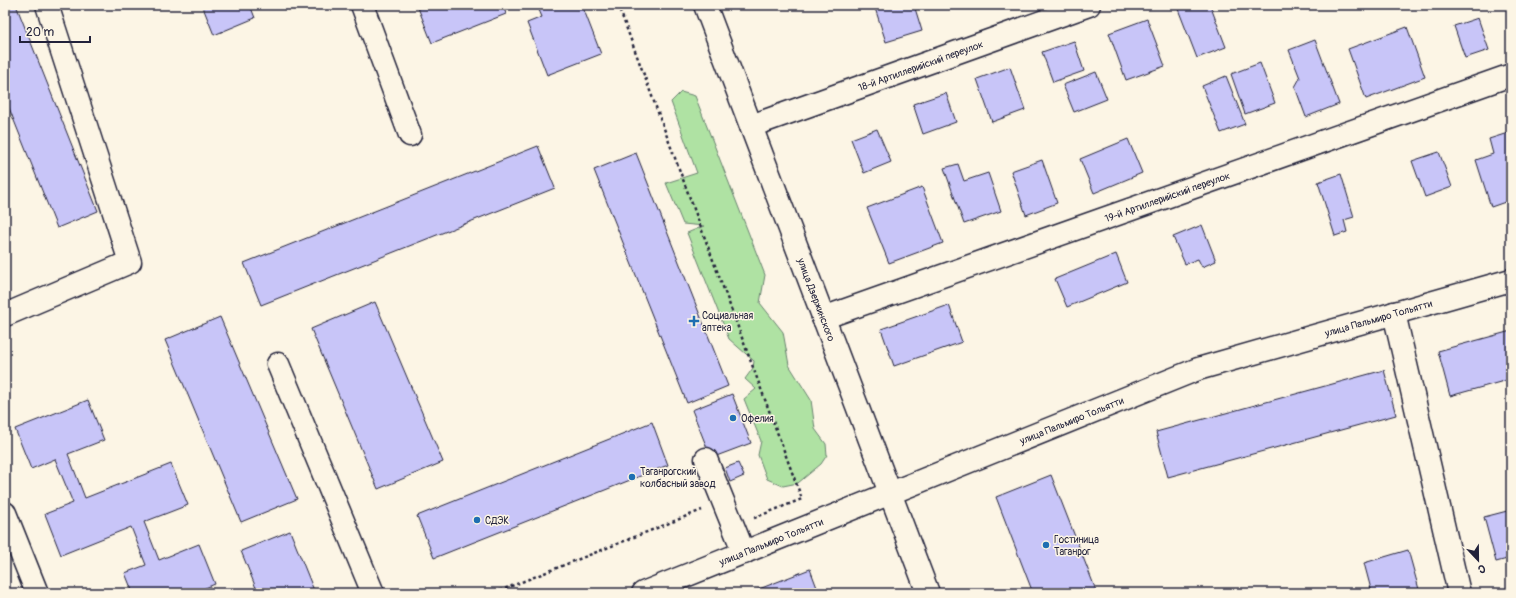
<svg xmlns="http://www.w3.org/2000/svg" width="1516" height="598" viewBox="0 0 1516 598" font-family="Pangolin,sans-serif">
	<rect width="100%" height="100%" fill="#fcf5e5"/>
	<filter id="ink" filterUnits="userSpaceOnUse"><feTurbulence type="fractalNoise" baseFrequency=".025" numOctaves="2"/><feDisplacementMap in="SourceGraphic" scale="8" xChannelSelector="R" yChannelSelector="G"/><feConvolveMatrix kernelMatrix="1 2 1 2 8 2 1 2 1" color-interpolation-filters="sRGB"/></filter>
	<g filter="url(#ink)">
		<!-- green -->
		<path fill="#afe2a3" stroke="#68826f" d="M681 92 695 96 765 275 760 303 783 332 789 365 811 400 815 429 826 444 827 455 821 464 798 483 783 486 767 479 758 455 761 441 744 399 756 389 745 379 753 368 754 361 729 339 687 233 704 226 683 224 666 183 697 173 671 102Z"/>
		<!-- building -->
		<g fill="#c8c5f8" stroke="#22223b">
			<path d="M5 5H16L98 211 57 228 5 98Z"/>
			<path d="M202 5H250L255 18 214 35Z"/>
			<path d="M417 5H503L506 14 432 43Z"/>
			<path d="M537 5H582L601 54 547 75 527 23 542 17Z"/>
			<path d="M874 5H914L922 31 886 42Z"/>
			<path d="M1188 5H1210L1226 47 1197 58 1178 9Z"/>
			<path d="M1478 18 1489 50 1465 58 1454 26Z"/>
			<path d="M1147 19 1165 66 1126 80 1109 33Z"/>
			<path d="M1407 27 1425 77 1366 99 1348 49Z"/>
			<path d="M1315 40 1339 104 1306 117 1295 87 1300 78 1289 50Z"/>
			<path d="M1074 41 1084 71 1053 82 1042 52Z"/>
			<path d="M1260 63 1275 103 1245 114 1231 74Z"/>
			<path d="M1010 67 1025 110 992 122 977 79Z"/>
			<path d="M1096 72 1107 99 1074 112 1063 85Z"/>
			<path d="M1226 76 1245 124 1221 133 1202 86Z"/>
			<path d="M946 93 956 122 923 134 913 104Z"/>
			<path d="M877 129 891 162 864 173 851 139Z"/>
			<path d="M1511 132V200L1491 207 1476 160 1493 154 1489 139Z"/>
			<path d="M1128 139 1142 173 1094 193 1080 159Z"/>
			<path d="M538 146 555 188 261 305 244 263Z"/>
			<path d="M1439 152 1452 187 1425 197 1412 161Z"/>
			<path d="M636 153 728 386 687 403 594 170Z"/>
			<path d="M1042 160 1057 203 1026 215 1011 171Z"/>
			<path d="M958 164 964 181 988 173 1001 211 964 224 944 168Z"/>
			<path d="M1341 174 1354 217 1344 220 1347 232 1335 236 1318 182Z"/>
			<path d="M922 187 943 243 889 263 867 208Z"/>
			<path d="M1202 225 1216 261 1202 267 1198 259 1185 264 1173 237Z"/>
			<path d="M1116 254 1127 282 1067 307 1055 279Z"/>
			<path d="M375 302 443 462 378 489 311 329Z"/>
			<path d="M949 305 962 342 894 366 881 329Z"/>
			<path d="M220 317 297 499 241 522 165 340Z"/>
			<path d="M1511 331V379L1450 396 1438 351Z"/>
			<path d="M1384 370 1396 415 1168 477 1156 432Z"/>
			<path d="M732 394 751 443 711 458 692 410Z"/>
			<path d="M88 400 104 440 68 454 85 498 171 464 188 505 144 522 159 560 199 544 215 584 193 593H133L125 573 146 565 131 527 61 555 45 514 73 503 55 459 31 469 15 429Z"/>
			<path d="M652 422 668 465 434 558 417 516Z"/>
			<path d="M738 463 744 476 730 482 725 468Z"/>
			<path d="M1051 475 1097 593H1033L996 497Z"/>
			<path d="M1511 510V558L1496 562 1484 517Z"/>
			<path d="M290 531 315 593H258L241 551Z"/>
			<path d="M1408 550 1420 593H1372L1364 563Z"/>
			<path d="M810 569 819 593H749Z"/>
		</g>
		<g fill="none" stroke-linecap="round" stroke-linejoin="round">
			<defs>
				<g id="minor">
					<path d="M362 5 410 135"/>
					<path id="s1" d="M751 126 1089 5"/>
					<path d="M1394 313 1459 593"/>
					<path d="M5 315 130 262 47 5"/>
					<path id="s2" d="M823 318 1511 75"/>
					<path d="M278 364 373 593"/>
					<path d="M706 459 744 553"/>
					<path d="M5 513 37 593"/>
					<path id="s3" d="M643 593 1198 369 1511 280"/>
				</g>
				<g id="major">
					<path id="s4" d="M705 5 928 593"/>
				</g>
			</defs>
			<!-- minor casing -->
			<use href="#minor" stroke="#22223b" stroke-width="25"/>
			<!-- major casing -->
			<use href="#major" stroke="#22223b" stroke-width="25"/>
			<!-- path -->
			<g stroke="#22223b" stroke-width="2.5" stroke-dasharray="3 3" stroke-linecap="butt">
				<path d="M618 5 802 499 754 518"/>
				<path d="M494 593 702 510"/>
			</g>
			<!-- minor -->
			<use href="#minor" stroke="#fcf5e5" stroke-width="22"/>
			<!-- major -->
			<use href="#major" stroke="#fcf5e5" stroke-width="22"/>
		</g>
	</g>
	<!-- markers -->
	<g fill="#1f6fb2" stroke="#fcf5e5" stroke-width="1.5">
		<path d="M692 315h4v4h4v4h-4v4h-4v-4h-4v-4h4z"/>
		<circle cx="733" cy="418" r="4"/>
		<circle cx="632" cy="477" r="4"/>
		<circle cx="477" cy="520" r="4"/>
		<circle cx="1046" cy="545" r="4"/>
	</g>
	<g text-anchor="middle" stroke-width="3" stroke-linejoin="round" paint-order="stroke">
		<!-- street labels -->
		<g font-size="10" fill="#22223b" stroke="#fcf5e5">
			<text dy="4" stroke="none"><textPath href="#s1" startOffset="180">18-й Артиллерийский переулок</textPath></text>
			<text dy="4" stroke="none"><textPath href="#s2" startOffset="365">19-й Артиллерийский переулок</textPath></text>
			<text dy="4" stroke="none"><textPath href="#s4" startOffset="315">улица Дзержинского</textPath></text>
			<text dy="4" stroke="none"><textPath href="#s3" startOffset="786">улица Пальмиро Тольятти</textPath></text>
			<text dy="4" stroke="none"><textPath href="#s3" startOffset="462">улица Пальмиро Тольятти</textPath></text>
			<text dy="4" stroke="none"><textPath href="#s3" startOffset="138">улица Пальмиро Тольятти</textPath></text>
		</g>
		<!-- poi labels -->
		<g font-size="10" fill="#22223b" stroke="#fcf5e5" text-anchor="start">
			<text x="702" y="319">Социальная<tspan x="702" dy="12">аптека</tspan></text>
			<text x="741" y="422">Офелия</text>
			<text x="640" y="475">Таганрогский<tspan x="640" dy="12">колбасный завод</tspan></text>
			<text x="485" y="524">СДЭК</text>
			<text x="1054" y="543">Гостиница<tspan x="1054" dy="12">Таганрог</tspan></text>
		</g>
	</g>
	<!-- margin -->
	<rect width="1516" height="598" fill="none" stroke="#fcf5e5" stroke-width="20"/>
	<rect x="10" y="10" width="1496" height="578" fill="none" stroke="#22223b" stroke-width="1.5" filter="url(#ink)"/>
	<!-- north arrow -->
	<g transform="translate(1478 560) rotate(158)" stroke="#fcf5e5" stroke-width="3" paint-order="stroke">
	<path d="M0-3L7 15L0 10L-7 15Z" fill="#22223b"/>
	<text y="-6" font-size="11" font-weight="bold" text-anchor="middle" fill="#22223b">С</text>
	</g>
	<!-- scale -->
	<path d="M20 36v6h70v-6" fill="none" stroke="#22223b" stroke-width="2"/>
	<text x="26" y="36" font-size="12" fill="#22223b" stroke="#fcf5e5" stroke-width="3" paint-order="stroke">20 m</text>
</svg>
